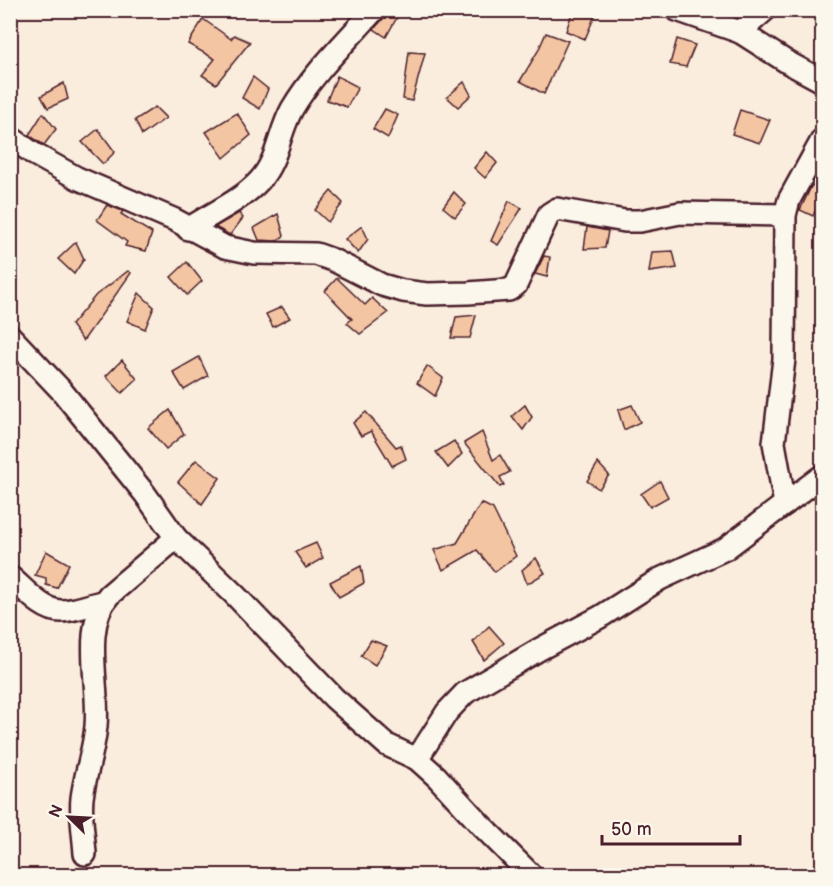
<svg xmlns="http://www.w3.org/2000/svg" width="833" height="886" viewBox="0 0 833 886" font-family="'Balsamiq Sans',sans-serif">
	<rect width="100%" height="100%" fill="#faeddd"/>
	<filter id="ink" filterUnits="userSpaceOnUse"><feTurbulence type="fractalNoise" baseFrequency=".0167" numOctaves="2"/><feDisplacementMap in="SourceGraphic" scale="12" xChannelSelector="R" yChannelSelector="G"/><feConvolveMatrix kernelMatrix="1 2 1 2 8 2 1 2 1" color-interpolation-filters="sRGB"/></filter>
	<g filter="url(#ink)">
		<!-- building -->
		<g fill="#f4c5a3" stroke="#4a1f2b" stroke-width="1.5">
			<path d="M386 10 399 14 386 37 374 29 384 18Z"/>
			<path d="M573 10 596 13 585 39 566 31Z"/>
			<path d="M203 19 231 39 234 35 250 42 216 84 202 75 215 59 188 44Z"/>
			<path d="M546 33 568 41 544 94 520 81 538 51Z"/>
			<path d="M677 39 695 45 686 67 670 64Z"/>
			<path d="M409 52 425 53 412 101 403 99Z"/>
			<path d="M337 76 358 87 347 107 327 100Z"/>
			<path d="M253 77 268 89 260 109 242 98Z"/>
			<path d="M464 82 471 95 458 107 447 97Z"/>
			<path d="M64 83 68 99 48 108 41 96Z"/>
			<path d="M155 107 166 118 142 135 135 120Z"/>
			<path d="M385 109 398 115 388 138 373 129Z"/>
			<path d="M740 110 770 120 760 143 732 134Z"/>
			<path d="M43 113 56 129 44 145 29 135Z"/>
			<path d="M237 113 251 135 224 158 206 132Z"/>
			<path d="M98 129 115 152 103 164 82 142Z"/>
			<path d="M487 152 497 163 485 178 474 168Z"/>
			<path d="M812 185 822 189V196L813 216 800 210Z"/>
			<path d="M331 191 343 203 328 222 315 210Z"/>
			<path d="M454 192 466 204 455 217 443 207Z"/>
			<path d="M509 201 522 208 498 245 491 241Z"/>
			<path d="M107 205 123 211 121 214 152 233 146 251 125 246 127 242 97 220Z"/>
			<path d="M239 213 243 218 230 235 215 227Z"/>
			<path d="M278 214 284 236 276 241 259 240 254 228Z"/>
			<path d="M362 226 368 239 358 253 345 239Z"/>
			<path d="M587 227 608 231 605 248 584 249Z"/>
			<path d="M76 242 84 259 74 274 58 259Z"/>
			<path d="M673 251 677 268 649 272 652 252Z"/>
			<path d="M544 256 550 257 547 277 535 274Z"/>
			<path d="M187 262 202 281 187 295 171 277Z"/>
			<path d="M128 271 131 273 83 341 71 325 96 295Z"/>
			<path d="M337 278 365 305 372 298 388 313 360 334 347 323 352 319 325 291Z"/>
			<path d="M139 293 154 307 145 329 127 321Z"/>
			<path d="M282 307 290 318 273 327 266 314Z"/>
			<path d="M476 315 470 338H451L456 317Z"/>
			<path d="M199 357 208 376 184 390 173 372Z"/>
			<path d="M122 360 137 379 122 393 106 376Z"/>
			<path d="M427 366 443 378 435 396 417 383Z"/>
			<path d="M525 405 532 417 523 430 512 416Z"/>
			<path d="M632 405 640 422 624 430 618 410Z"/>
			<path d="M170 410 184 434 166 449 148 428Z"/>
			<path d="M366 412 396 447 401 445 406 459 392 466 371 431 361 436 353 423Z"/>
			<path d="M482 432 493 460 500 455 510 472 500 477 504 485 500 487 464 443Z"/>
			<path d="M454 441 462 454 448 468 436 452Z"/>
			<path d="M196 460 220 478 202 504 178 482Z"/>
			<path d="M598 463 609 475 599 489 587 481Z"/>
			<path d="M660 481 668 497 650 507 641 494Z"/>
			<path d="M481 503 493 509 516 556 495 572 477 550 443 570 434 550 457 543Z"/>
			<path d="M316 543 323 558 306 568 295 552Z"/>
			<path d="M46 551 69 564 57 588 46 585V578L35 575Z"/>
			<path d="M536 558 545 573 527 584 522 570Z"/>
			<path d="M361 566 364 583 339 597 330 582Z"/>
			<path d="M489 626 504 643 484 660 473 642Z"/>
			<path d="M371 640 387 646 375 665 361 656Z"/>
		</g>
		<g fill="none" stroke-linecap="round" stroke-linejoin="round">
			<defs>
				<g id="street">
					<path d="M677 10 740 32 787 62 822 81"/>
					<path d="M740 32 765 10"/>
					<path d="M10 137 34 154 77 178 175 220 225 247 254 253 316 254 333 260 382 285 403 291 427 294 468 293 509 290 516 285 549 214 557 209 625 221H640L680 213 785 215"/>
					<path d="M188 229C212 213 241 201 260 180 278 160 279 132 292 109 313 73 346 42 374 10"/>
					<path d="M10 336 61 390 145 494 176 538 235 595 334 698 387 745 417 759 437 777 481 825 532 876"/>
					<path d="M785 504 774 443 784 359 785 215 789 200 822 140"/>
					<path d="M10 577C24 588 42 611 61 611 75 611 90 604 103 602"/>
					<path d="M417 759 447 712 465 693 540 649 600 617 660 579 725 549 822 476"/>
					<path d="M85 854C84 836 80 816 82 798 85 774 94 750 96 726 100 685 81 628 109 595L176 538"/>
				</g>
			</defs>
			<!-- street casing -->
			<use href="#street" stroke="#4a1f2b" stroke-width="26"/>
			<!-- street -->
			<use href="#street" stroke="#fbf7ec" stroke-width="21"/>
		</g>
	</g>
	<!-- margin -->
	<rect width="833" height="886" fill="none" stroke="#fbf7ec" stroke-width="36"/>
	<rect x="18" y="18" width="797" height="850" fill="none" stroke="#4a1f2b" stroke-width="2" filter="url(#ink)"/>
	<!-- north arrow -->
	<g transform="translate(69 817) rotate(294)" stroke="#fbf7ec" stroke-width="4.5" paint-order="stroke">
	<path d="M0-4.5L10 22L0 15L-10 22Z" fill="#4a1f2b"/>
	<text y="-9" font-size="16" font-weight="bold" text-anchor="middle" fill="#4a1f2b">N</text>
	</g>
	<!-- scale -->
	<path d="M602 835v9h138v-9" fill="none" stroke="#4a1f2b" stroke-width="3"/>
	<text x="611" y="835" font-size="18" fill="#4a1f2b" stroke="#fbf7ec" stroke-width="4.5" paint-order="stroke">50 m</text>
</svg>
